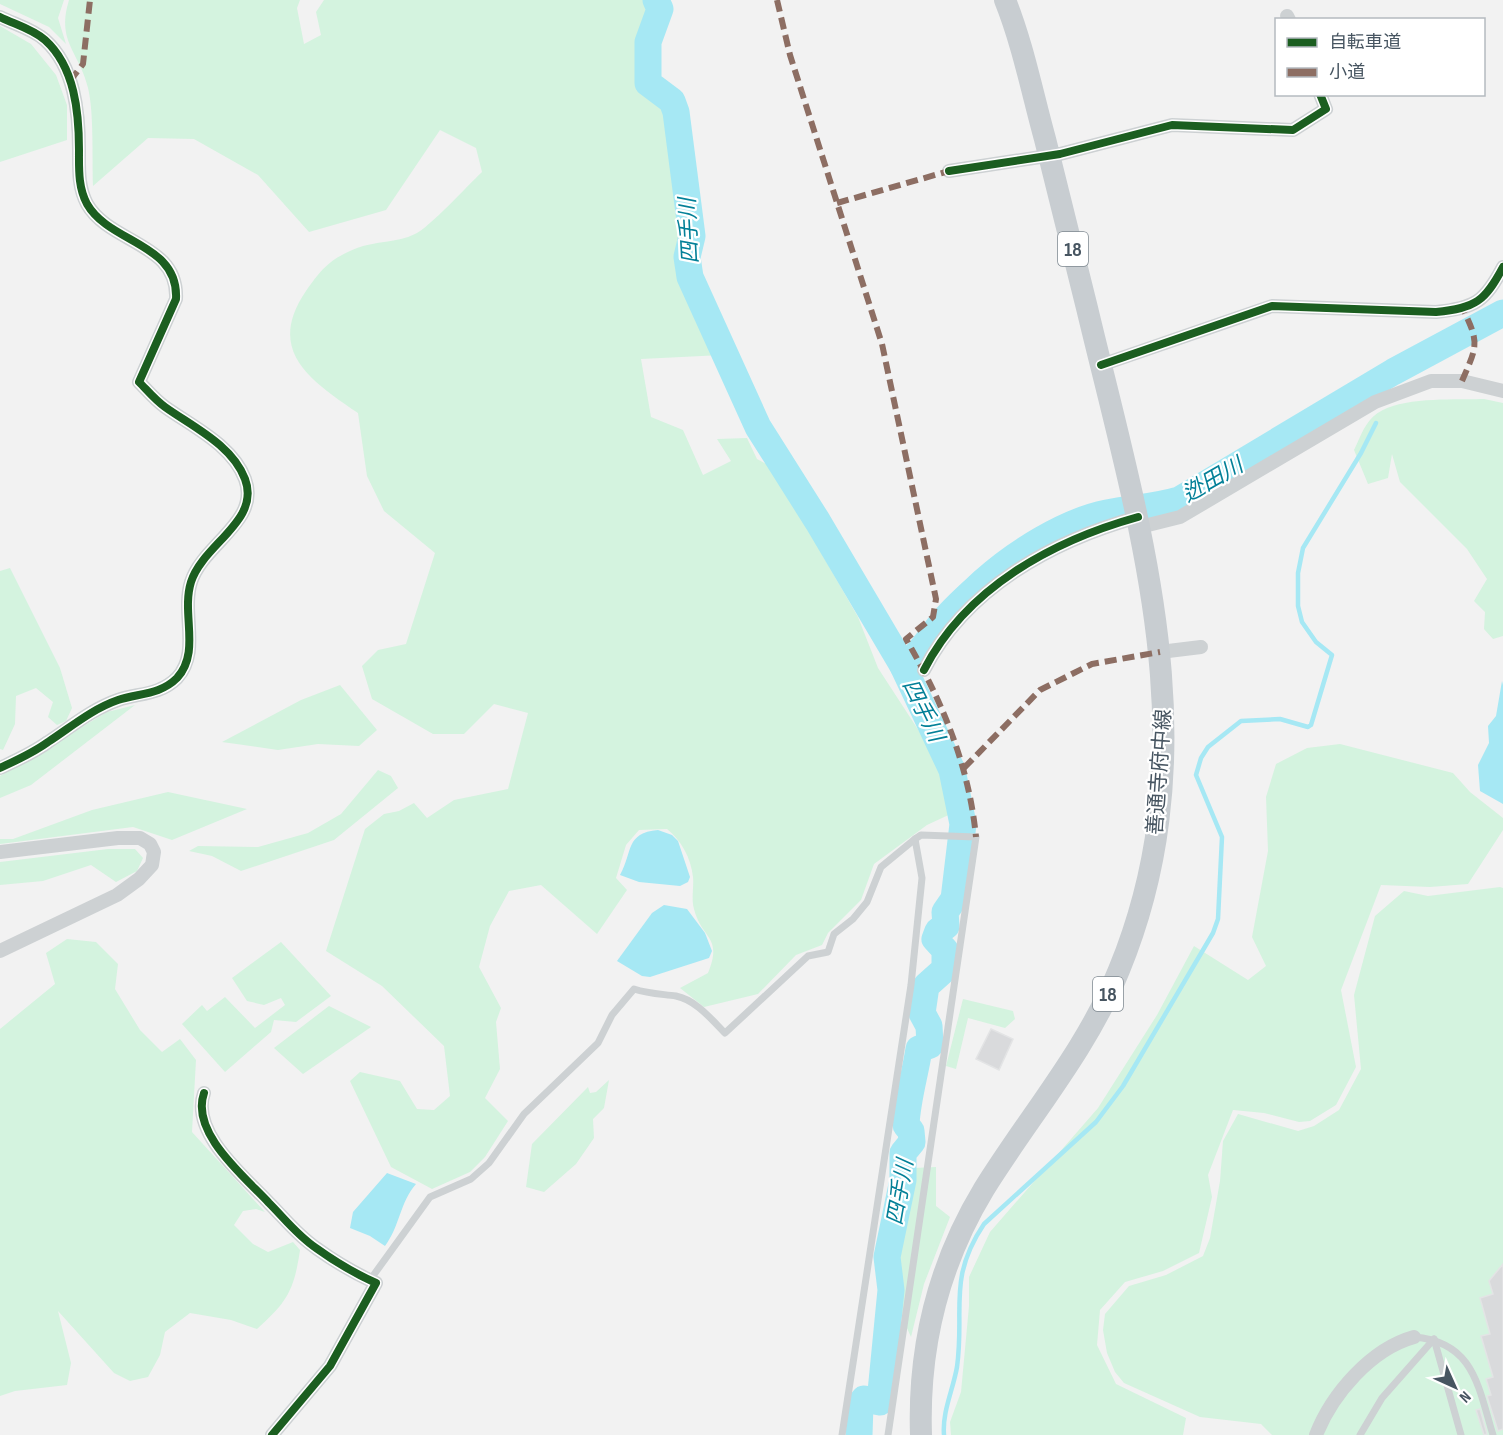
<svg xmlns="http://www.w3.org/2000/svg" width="1503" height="1435" viewBox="0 0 1503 1435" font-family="'Sofia Sans Condensed','Noto Sans JP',sans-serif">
	<rect width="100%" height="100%" fill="#f2f2f2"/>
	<!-- green -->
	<g fill="#d4f3df">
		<path d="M0 0H64L58 18 66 44 49 27 0 4Z"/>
		<path d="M69 0H300L297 8 304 44 321 35 316 12 324 0H650L653 6 640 38V88L668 108 685 236 679 259 698 321 722 355 641 359 651 417 683 430 703 475 731 461 717 439 747 438 757 459 772 467 858 617 878 668 945 771 955 812 927 825 874 864 861 900 828 933 822 945 796 955 758 994 704 1007 680 988 708 973C723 936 702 940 694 909 691 899 694 887 693 877 691 858 681 840 667 829L639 830 626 845 616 878 627 890 597 934 541 885 509 891 490 926 479 967 501 1008 496 1022 500 1069 485 1098 508 1121 485 1157 470 1172 432 1189 391 1167 350 1081 360 1072 400 1081 417 1109 434 1110 450 1096 444 1046 382 986 326 951 365 829 384 814 399 811 414 803 427 818 454 800 508 789 528 713 494 704 464 734H433L372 699 362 666 378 650 406 644 435 553 384 511 367 476 358 413C311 381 265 351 306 291 322 268 330 259 357 248 375 241 397 243 415 234 429 228 468 185 482 172L476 148 440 130 386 210 309 232 258 175 194 139 148 138 93 186C92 159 94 112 88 88 79 51 56 42 69 0Z"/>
		<path d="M0 26 31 44 56 75 67 105V140L0 162Z"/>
		<path d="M1484 399 1503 403V636L1493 639 1484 629 1485 612 1474 601 1487 579 1467 549 1400 482 1392 454 1388 478 1368 484 1354 450C1359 440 1363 428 1370 420 1389 395 1455 400 1484 399Z"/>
		<path d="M10 568 60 668 72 708 66 721 57 725 48 717 53 702 36 688 16 696 15 724 3 750 0 749V571Z"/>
		<path d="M340 685 377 730 359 746 318 744 278 750 222 742 301 700Z"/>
		<path d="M135 705 31 785 0 798V776L107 712Z"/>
		<path d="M1340 744 1453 773 1470 792 1503 818V830L1468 884 1430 887 1381 885 1341 990 1356 1067 1336 1105 1310 1121 1299 1122 1264 1113 1233 1110 1208 1175 1212 1197 1199 1253 1163 1271 1125 1282 1100 1310 1097 1345 1116 1384 1186 1418 1183 1435H951L950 1422 961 1392 969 1306V1277L990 1232 1098 1108 1157 1015 1194 946 1248 980 1266 966 1252 937 1268 851 1266 797 1276 764 1307 748Z"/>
		<path d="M378 770 391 776 398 788 334 840 241 871 212 856 189 851 198 846 258 847 308 833 341 814Z"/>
		<path d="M168 792 247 809 172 840 133 827 0 844V839H13L92 810Z"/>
		<path d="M108 849H135L143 858 137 871 116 882 91 865 43 881 0 885V862Z"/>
		<path d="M1500 887 1503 888V1435H1272L1261 1424 1200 1417 1124 1383 1115 1372 1107 1353 1103 1330 1105 1314 1129 1286 1166 1275 1203 1256 1210 1238 1220 1181 1223 1141 1238 1114 1298 1131 1314 1126 1339 1110 1361 1069 1354 995 1375 916 1404 891 1428 896Z"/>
		<path d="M67 939 96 942 118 964 115 989 140 1030 162 1052 180 1039 196 1060 192 1132 265 1212 256 1209 243 1211 234 1225 253 1244 268 1252 293 1242 300 1250C294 1291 287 1302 257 1329L231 1320 190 1313 165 1332 160 1355 148 1377 130 1381 114 1373 58 1311 71 1363 67 1385 15 1391 0 1396V1029L55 984 46 953Z"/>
		<path d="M281 942 331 996 296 1022 274 1020 271 1032 225 1072 182 1024 202 1005 207 1011 225 997 255 1028 285 1005 281 998 264 1005 247 1001 232 978Z"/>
		<path d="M963 999 1013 1011 1015 1019 1005 1028 968 1018 956 1069 946 1066Z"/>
		<path d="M329 1006 371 1027 303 1074 274 1048Z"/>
		<path d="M609 1080 604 1108 593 1119 594 1138 576 1164 544 1192 526 1187 532 1144 588 1087 590 1093 596 1092Z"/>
		<path d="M936 1167V1206L950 1217 924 1284 911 1337 898 1308 900 1252 914 1168Z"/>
	</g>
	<!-- water -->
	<g fill="#a6e8f4">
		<path d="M1502 681 1503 685V804L1480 791 1478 765 1489 743 1488 726 1496 716Z"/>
		<path d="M658 830 672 835 678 841 690 877 688 882 680 886 639 882 620 875C633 852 625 833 658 830Z"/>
		<path d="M664 905 687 909 705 933 712 951 709 958 650 977 642 976 617 961 652 913Z"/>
		<path d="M387 1173 416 1184C400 1202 400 1226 385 1246L370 1236 350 1228 353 1212Z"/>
	</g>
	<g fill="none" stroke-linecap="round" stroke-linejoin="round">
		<!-- stream -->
		<g stroke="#a6e8f4" stroke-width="4.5">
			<path d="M1367 387 1371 394"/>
			<path d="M944 1435C942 1412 953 1390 957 1367 965 1310 947 1279 984 1224L1096 1122 1123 1086 1213 933 1218 919 1222 837 1196 775 1201 758 1208 747 1241 721 1280 719 1308 727 1311 725 1332 655 1316 642 1302 622 1298 606V573L1303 548 1361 453 1376 423"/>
		</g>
		<!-- river -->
		<g stroke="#a6e8f4" stroke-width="27">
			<path d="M656 0 660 9 648 42V83L672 101 676 112 692 236 687 257 690 277 758 427 818 522 903 666 952 770 963 824 954 899 945 912 946 926 938 931 935 939 945 950V969L926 986 922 1013 929 1026 930 1045 919 1049C915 1075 907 1100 906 1125L911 1131 912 1142 903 1153V1180L887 1257 891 1290 880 1402 864 1399 860 1405 859 1435"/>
			<path d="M903 666C922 653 930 636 945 619 957 605 971 593 984 581 1015 553 1066 521 1107 513 1131 508 1155 507 1179 500L1393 372 1503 313"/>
		</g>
	</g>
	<!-- building -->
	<g fill="#d9dadc" stroke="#e3e4e5" stroke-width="1.5">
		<path d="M991 1029 1013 1039 999 1070 976 1059Z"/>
		<path d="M1503 1264V1429L1498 1431 1487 1396 1491 1395 1486 1379 1493 1377 1481 1336 1490 1334 1480 1298 1493 1294 1489 1281Z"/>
		<path d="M1480 1409 1487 1434 1484 1435 1476 1410Z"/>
	</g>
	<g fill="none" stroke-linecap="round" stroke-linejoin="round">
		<!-- service -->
		<g stroke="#cdd1d3" stroke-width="7">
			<path d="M370 1280 430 1197 471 1179 489 1163 524 1114 598 1043 612 1015 634 989C649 994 662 994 676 996 696 1000 711 1019 725 1033L808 956 828 952 834 934 853 919 867 902 881 867 915 839"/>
			<path d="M1414 1337C1474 1342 1478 1386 1493 1435"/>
			<path d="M1434 1339 1461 1435"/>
			<path d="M842 1435 911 985 922 878 915 839 921 835 976 837 888 1435"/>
			<path d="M1360 1435 1382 1398 1434 1339"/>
		</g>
		<!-- minor -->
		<g stroke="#cdd1d3" stroke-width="14">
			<path d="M1287 16 1289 20"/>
			<path d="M0 17C14 24 33 29 45 40 75 67 79 113 79 150 79 169 78 187 87 204 110 244 179 243 176 299L139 382C147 390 155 400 165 407 193 427 232 445 245 479 261 521 203 544 191 582 181 614 201 652 177 678 160 695 139 693 118 700 92 709 71 727 48 742 33 753 17 760 0 768"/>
			<path d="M949 171 1060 154 1172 125 1293 130 1326 109 1320 94"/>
			<path d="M1101 365 1272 306 1436 312C1476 308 1485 301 1503 267"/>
			<path d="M1140 527 1180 517 1375 402 1431 381H1462L1503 391"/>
			<path d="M1160 652 1201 647"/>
			<path d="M924 670C966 588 1052 541 1138 517"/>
			<path d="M0 852 118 838H140L150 844 154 852 152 865 139 879 117 895 0 951"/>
			<path d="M204 1093C190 1133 245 1177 269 1203 285 1219 297 1235 316 1248 334 1261 356 1274 376 1283L330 1366 272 1435"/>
			<path d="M1316 1435C1332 1394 1371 1349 1414 1337"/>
		</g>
		<!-- primary -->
		<path stroke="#c8cdd1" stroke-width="22" d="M921 1435C918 1346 938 1265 984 1189 1030 1115 1086 1051 1119 970 1211 746 1140 530 1087 308 1073 252 1059 195 1045 139 1032 92 1023 45 1005 0"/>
		<!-- quiet -->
		<g stroke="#8d6e63" stroke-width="6" stroke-dasharray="12 6" stroke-linecap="butt">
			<path d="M777 0 790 55 882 344 936 599 933 617 906 639C942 701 969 765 976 837"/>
			<path d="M70 81 83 64 90 0"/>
			<path d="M837 203 949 171"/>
			<path d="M1462 381C1477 346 1480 344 1463 309"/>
			<path d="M964 768 1040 690 1092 664 1160 652"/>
		</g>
		<defs>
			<g id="cycleway">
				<path d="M0 17C14 24 33 29 45 40 75 67 79 113 79 150 79 169 78 187 87 204 110 244 179 243 176 299L139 382C147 390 155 400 165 407 193 427 232 445 245 479 261 521 203 544 191 582 181 614 201 652 177 678 160 695 139 693 118 700 92 709 71 727 48 742 33 753 17 760 0 768"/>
				<path d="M949 171 1060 154 1172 125 1293 130 1326 109 1320 94"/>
				<path d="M1101 365 1272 306 1436 312C1476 308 1485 301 1503 267"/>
				<path d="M924 670C966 588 1052 541 1138 517"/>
				<path d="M204 1093C190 1133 245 1177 269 1203 285 1219 297 1235 316 1248 334 1261 356 1274 376 1283L330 1366 272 1435"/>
			</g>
		</defs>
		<!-- cycleway casing -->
		<use href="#cycleway" stroke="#fff" stroke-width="11"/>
		<!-- cycleway -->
		<use href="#cycleway" stroke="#1b5e20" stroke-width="8"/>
	</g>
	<g text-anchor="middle" stroke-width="4.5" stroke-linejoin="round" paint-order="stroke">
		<!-- shield labels -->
		<g fill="#fff" stroke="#7e8890" stroke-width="1.5">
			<rect x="1058" y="232" width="30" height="34" rx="4.5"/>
			<rect x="1093" y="977" width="30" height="34" rx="4.5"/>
		</g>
		<g font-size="20" font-weight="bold" fill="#475561">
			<text x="1073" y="256">18</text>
			<text x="1108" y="1001">18</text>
		</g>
		<!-- street labels -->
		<g font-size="21" fill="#475561" stroke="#fff">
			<text transform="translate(1159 772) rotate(-86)" y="7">善通寺府中線</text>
		</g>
		<!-- water labels -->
		<g font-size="22" font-style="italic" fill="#038098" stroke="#fff">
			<text transform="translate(688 231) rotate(-93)" y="8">四手川</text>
			<text transform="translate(1212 479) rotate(-30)" y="8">迯田川</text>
			<text transform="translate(924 710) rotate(64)" y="8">四手川</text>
			<text transform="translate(899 1192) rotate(-80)" y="8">四手川</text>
		</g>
	</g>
	<!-- legend -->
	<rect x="1275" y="18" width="210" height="78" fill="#ffffff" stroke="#b5bbc0" stroke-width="1.5"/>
	<rect x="1287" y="38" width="30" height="9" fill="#1b5e20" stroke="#b5bbc0" stroke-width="1.5"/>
	<text x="1329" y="48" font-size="18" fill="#475561">自転車道</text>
	<rect x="1287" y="68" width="30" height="9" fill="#8d6e63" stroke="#b5bbc0" stroke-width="1.5"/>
	<text x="1329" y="78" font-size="18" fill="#475561">小道</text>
	<!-- north arrow -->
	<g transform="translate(1455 1387) rotate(135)" stroke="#ffffff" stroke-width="4.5" paint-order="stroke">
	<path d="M0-4.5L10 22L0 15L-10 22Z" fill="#475561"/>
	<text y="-9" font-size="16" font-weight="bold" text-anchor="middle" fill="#475561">N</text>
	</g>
</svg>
